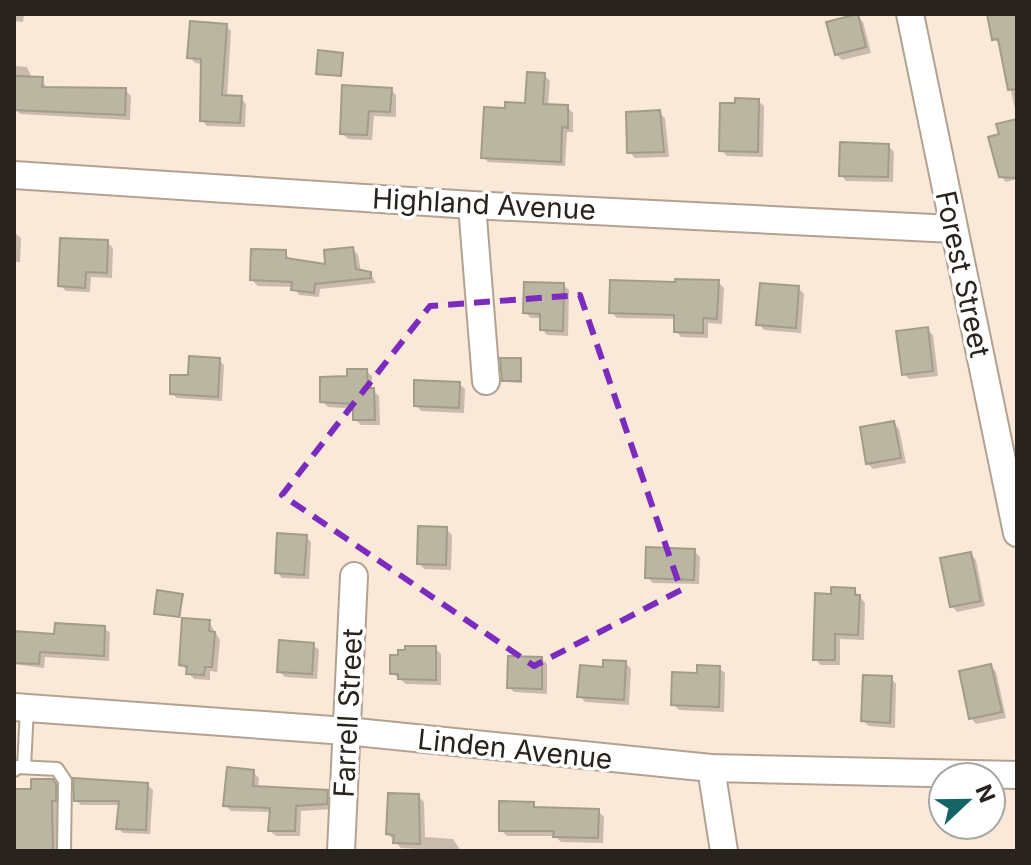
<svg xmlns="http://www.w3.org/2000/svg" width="1031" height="865" viewBox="0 0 1031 865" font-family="Inter,sans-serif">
	<rect width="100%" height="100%" fill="#fae9d8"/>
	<!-- shadow -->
	<g fill="#0003">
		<path d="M14 14H24L23 22 14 21Z"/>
		<path d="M989 14H1017V118L1001 45 994 39Z"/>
		<path d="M858 17 863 22 871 53 842 60 836 54Z"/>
		<path d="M226 26 231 31 227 97 241 98 246 104 245 127 207 126 202 120 203 64 195 63 190 57Z"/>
		<path d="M342 55V77L318 73Z"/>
		<path d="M14 66 27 67 32 78 42 79 47 89 125 90 131 96 130 120 20 114 15 109Z"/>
		<path d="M544 75 550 81 548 106 567 107 573 113V132H567L565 166 488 162 483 157 507 110 527 105Z"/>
		<path d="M391 90 396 95V117L374 116 372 140 348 139 342 133Z"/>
		<path d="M758 101 764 106 763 157 727 156 721 150Z"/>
		<path d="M659 113 665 118 669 157 635 158 629 152Z"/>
		<path d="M1017 121V179L1006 182 1001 176V136Z"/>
		<path d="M888 146 894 152 893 182 846 181 841 175Z"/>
		<path d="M14 232 21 238 20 262H14Z"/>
		<path d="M107 242 113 248 112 278 91 277 90 292 66 291 60 285Z"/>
		<path d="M353 249 358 255 361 272 370 273 376 283 320 289 319 297 299 295 294 287 258 286 252 280 285 252 291 261 327 267Z"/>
		<path d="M718 282 724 288 722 324 708 323V338L681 337 676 331V319L617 318 611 312Z"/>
		<path d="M563 285 569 290 568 336 547 335 542 329V318H531L525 312Z"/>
		<path d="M798 288 804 294 801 333 764 330 759 324Z"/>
		<path d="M927 330 933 335 938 376 909 379 904 374Z"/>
		<path d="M219 360 224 365 222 401 177 398 172 393Z"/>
		<path d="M520 360 522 383 506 382 504 380Z"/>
		<path d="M366 371 372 376V390L379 396 380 425H361L355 419V409L328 407 322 401 349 378Z"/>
		<path d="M459 384 465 389 464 413 421 411 416 405Z"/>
		<path d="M894 423 899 429 906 463 873 469 867 463Z"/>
		<path d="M446 529 452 535 451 570 424 569 419 563Z"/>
		<path d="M306 537 311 542 309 579 282 578 277 572Z"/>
		<path d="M694 551 700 557 699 584 653 583 647 577Z"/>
		<path d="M970 554 976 560 985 606 957 612 952 606Z"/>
		<path d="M854 590 865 603 864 640 840 639V665H821L815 659 833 596Z"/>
		<path d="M182 596 181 618 156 613Z"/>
		<path d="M209 622 220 640 217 672 210 671V680L194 679 181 664Z"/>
		<path d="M104 627 110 633 109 661 45 657 44 668 14 664V633L56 636Z"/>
		<path d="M313 645 319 650 317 679 285 677 279 671Z"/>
		<path d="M435 648 441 654V685L406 684 392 673 407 653Z"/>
		<path d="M542 659 547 664V694L514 692 509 687Z"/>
		<path d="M626 663 631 669 629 705 585 702 580 696 605 669Z"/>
		<path d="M991 666 996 672 1006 718 976 724 971 718Z"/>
		<path d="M719 668 725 673 724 712 679 710 673 704 699 675Z"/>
		<path d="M891 678 896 684 895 728 869 726 863 721Z"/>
		<path d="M253 772 259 778 258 788 327 792 333 797 332 809 301 811 300 836H276L270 831 271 812 231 811 225 805Z"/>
		<path d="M52 781 61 790V851H17L33 791Z"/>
		<path d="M148 785 153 790 150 834 123 833 118 828 121 805H81L76 800Z"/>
		<path d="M418 796 424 802 425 837 453 839 461 851 401 848 388 834Z"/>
		<path d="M533 804 539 809 598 811 604 817 603 843 561 842 555 836H507L501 830Z"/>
	</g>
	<!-- building -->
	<g fill="#bbb6a1" stroke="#a29c88" stroke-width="2">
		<path d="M858 14 866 47 835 55 826 22Z"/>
		<path d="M987 14H1017V89L1008 90 998 39 992 40Z"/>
		<path d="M190 21 227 24 222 95 242 96 240 123 200 121 201 59 187 58Z"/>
		<path d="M318 50 343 53 341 76 316 74Z"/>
		<path d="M527 72 545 73 543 104 568 105V128L562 127 561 162 481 158 484 107 505 108V102L525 103Z"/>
		<path d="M14 76 43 77 42 87 126 88 125 115 14 110Z"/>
		<path d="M342 85 392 88 390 112 369 111 367 135 340 134Z"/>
		<path d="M735 98 759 99 758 152 719 151 720 103H735Z"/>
		<path d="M660 110 664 152 627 153 626 112Z"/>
		<path d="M1017 119V178L999 177 988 137 999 134 996 124Z"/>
		<path d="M840 142 889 144 888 177 839 176Z"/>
		<path d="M60 238 108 240 107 273 86 272 85 288 58 286Z"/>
		<path d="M353 247 356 269 371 272V278L315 284 314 293 291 290 292 282 250 280 251 249 286 250V258L325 264 324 250Z"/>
		<path d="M675 279 719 280 717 319 703 318V333L674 332V315L609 313 610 280 675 282Z"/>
		<path d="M524 282 564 283 563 331 540 330V314L523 313Z"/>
		<path d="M760 283 799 286 796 328 756 325Z"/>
		<path d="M928 327 933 371 902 375 896 331Z"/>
		<path d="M189 356 220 358 218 397 170 394V375H188Z"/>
		<path d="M500 358H521V381H502Z"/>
		<path d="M347 369H367L368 388H374L375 420H353V404L320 402V377L347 376Z"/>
		<path d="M414 380 460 382 459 408 414 406Z"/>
		<path d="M894 421 901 458 866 464 860 427Z"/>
		<path d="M418 526 447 527 446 565 417 564Z"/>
		<path d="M277 533 307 535 304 575 275 573Z"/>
		<path d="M646 547 695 549 694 580 645 578Z"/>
		<path d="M971 552 981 601 950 607 940 558Z"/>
		<path d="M831 587 855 588V595H860L858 635 835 634V660H813L815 593 831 594Z"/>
		<path d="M157 590 183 594 179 617 154 614Z"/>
		<path d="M182 618 210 620 209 631 215 632 212 667H205L204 675 186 674 187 666 179 665Z"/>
		<path d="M55 623 105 626 104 656 40 652 39 664 14 663V631L54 634Z"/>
		<path d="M279 640 314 643 312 674 277 672Z"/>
		<path d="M405 646H436V680L398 679V674H390V655H398V650H405Z"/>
		<path d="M508 656 542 657V689L507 688Z"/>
		<path d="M603 660 626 661 624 700 577 697 580 665 603 667Z"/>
		<path d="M991 664 1002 712 969 719 959 671Z"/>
		<path d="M697 665 720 666 719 707 671 705 672 672 697 673Z"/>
		<path d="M863 675 892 676 890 723 861 721Z"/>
		<path d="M227 767 254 770 253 786 328 790 327 804 296 806 295 831H268L270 808 223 806Z"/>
		<path d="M73 778 148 783 146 830 116 829 119 801H74Z"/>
		<path d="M31 779H53L56 784V801H52L53 851H15L14 789H31Z"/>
		<path d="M388 793 419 794 420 844 393 843 394 835 386 834Z"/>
		<path d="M499 801 534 802V807L599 809 598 838 553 837 554 831H499Z"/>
	</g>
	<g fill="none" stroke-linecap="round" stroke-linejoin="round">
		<defs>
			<g id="service">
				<path d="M24 767 27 708"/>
				<path d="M14 770 18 767 57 769 65 781 64 851"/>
			</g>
			<g id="minor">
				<path d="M910 14 1017 533"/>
				<path d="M14 175 472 205 953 229"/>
				<path d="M472 205 486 381"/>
				<path d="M14 707 346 731 711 768 1017 775"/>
				<path d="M711 768 724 851"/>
				<path d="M341 851 354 576"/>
			</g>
		</defs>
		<!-- service casing -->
		<use href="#service" stroke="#b2a292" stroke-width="16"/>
		<!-- minor casing -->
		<use href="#minor" stroke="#b2a292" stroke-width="30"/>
		<!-- service -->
		<use href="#service" stroke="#fff" stroke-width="12"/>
		<!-- minor -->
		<use href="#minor" stroke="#fff" stroke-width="26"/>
	</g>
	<!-- marked area -->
	<path fill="none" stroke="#7b2cbf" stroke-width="6" stroke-dasharray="16 10" stroke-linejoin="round" d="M580 295 681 590 534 666 282 495 430 306Z"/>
	<g text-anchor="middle" stroke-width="7" stroke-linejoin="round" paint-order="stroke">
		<!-- street labels -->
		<g font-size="28" fill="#29231d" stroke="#fff">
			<text transform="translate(484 204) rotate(3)" y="10">Highland Avenue</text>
			<text transform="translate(963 274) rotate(78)" y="10">Forest Street</text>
			<text transform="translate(348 713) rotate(-87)" y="10">Farrell Street</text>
			<text transform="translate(515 749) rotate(6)" y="10">Linden Avenue</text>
		</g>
	</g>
	<!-- border -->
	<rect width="1031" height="865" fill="none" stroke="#29231d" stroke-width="32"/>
	<!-- north arrow -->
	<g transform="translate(967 801) rotate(68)"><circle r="38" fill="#ffffff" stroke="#a9a7a5" stroke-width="2"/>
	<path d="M0-6L14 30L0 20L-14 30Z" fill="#156466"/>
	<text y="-12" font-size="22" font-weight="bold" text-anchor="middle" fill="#29231d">N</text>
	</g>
</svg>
